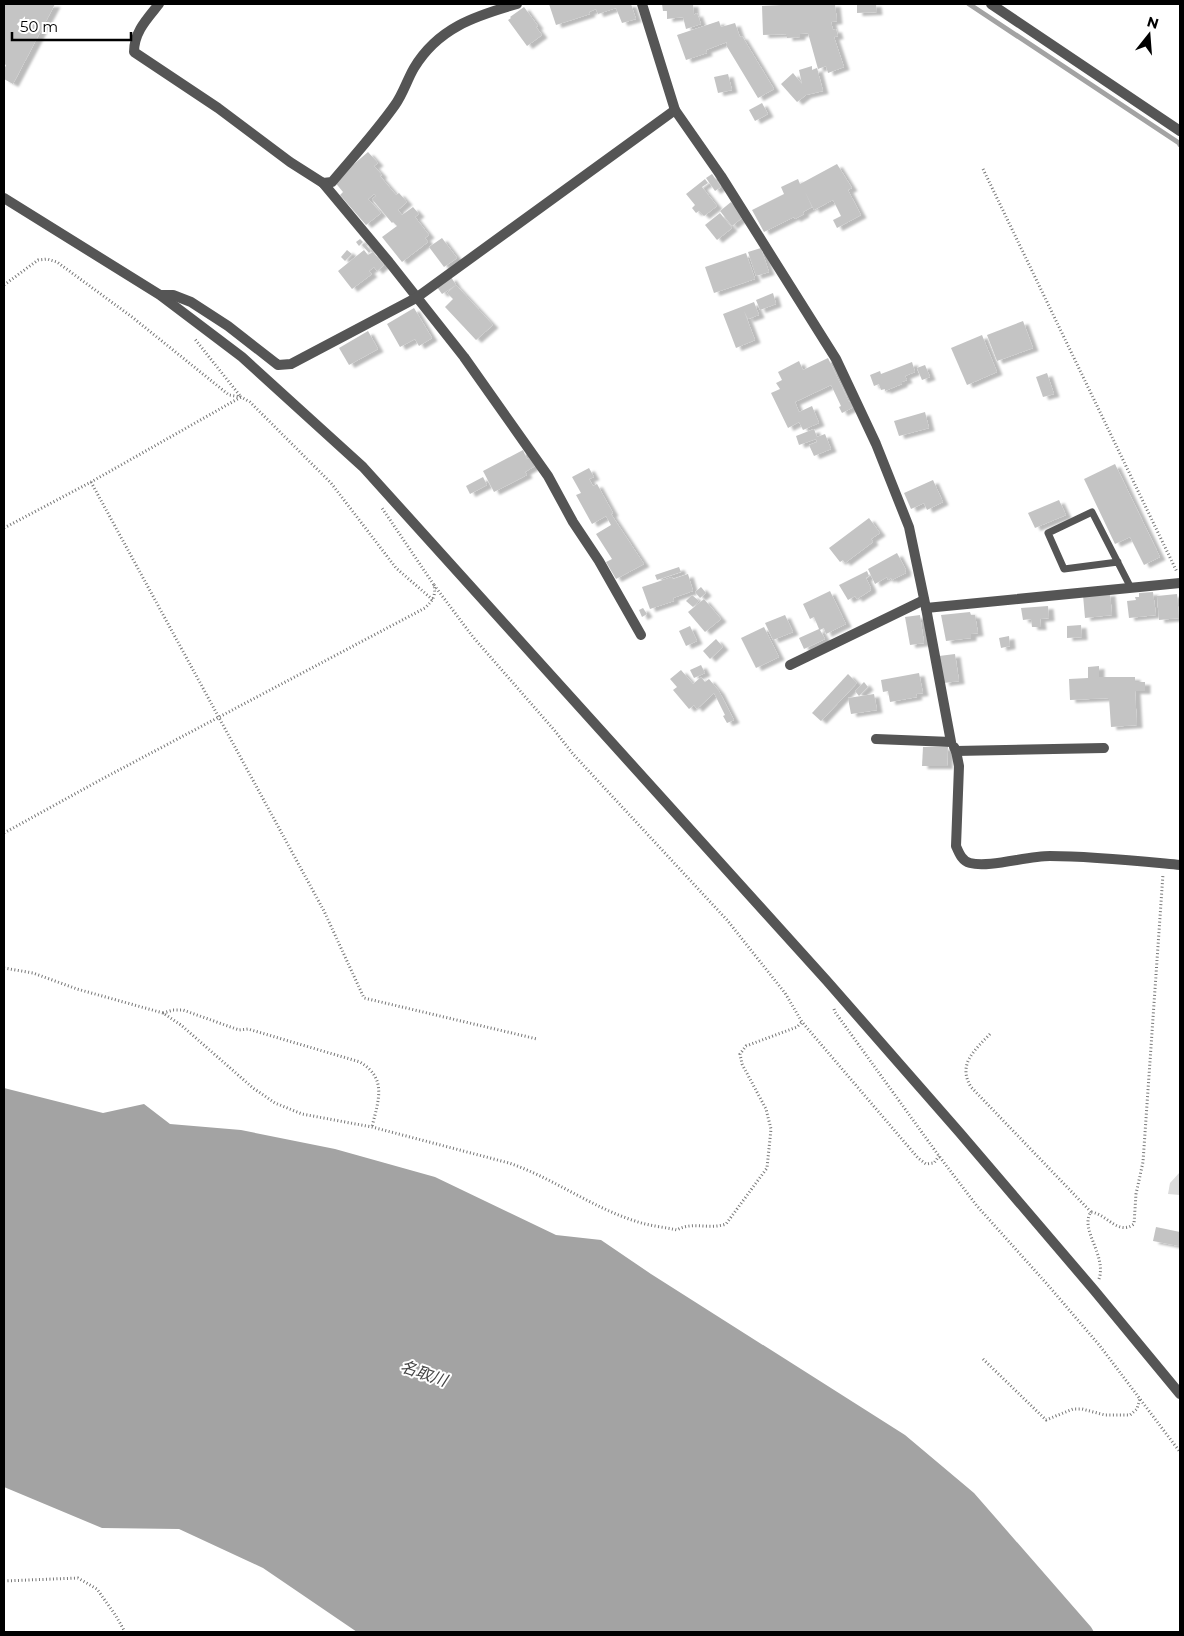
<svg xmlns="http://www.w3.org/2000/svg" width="1184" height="1636" viewBox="0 0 1184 1636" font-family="Montserrat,'Noto Sans JP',sans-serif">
	<defs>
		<filter id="shadow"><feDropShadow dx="5.5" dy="3" stdDeviation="1" flood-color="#0004"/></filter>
	</defs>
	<rect width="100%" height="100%" fill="#fff"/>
	<!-- green -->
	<path fill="#dcdcdc" d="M1180 1172V1195L1168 1194 1170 1183Z"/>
	<!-- water -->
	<path fill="#a3a3a3" d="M4 1088 103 1113 144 1104 170 1124 241 1130 335 1149 435 1177 556 1235 601 1240 651 1274 905 1435 974 1493 1091 1627 1094 1632H357L263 1568 179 1529 102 1528 4 1487Z"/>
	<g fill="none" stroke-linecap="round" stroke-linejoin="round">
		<!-- stream -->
		<path stroke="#a3a3a3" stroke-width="5" d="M969 4 1179 143 1180 145"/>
	</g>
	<!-- building -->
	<g fill="#c4c4c4" filter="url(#shadow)">
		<path d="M4 4H55L13 84 4 79V70L6 65 4 64Z"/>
		<path d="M549 4H631L636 19 622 23 616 8 598 14 596 9 589 12 590 14 556 25Z"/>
		<path d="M662 4H693L694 15 697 13 701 24 686 29 683 17 667 19V11H663Z"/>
		<path d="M781 4H835L837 21 831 22 833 30 836 29 838 36 834 37 844 67 828 73 826 66 818 69 808 33 800 34V37L787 38V34L763 35 762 6 781 5Z"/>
		<path d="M857 4H876L877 12 857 13Z"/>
		<path d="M524 7 538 26 536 27 542 35 527 46 508 20 511 18 510 17Z"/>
		<path d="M719 21 721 27 735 23 740 37 742 36 774 89 758 98 726 45 727 42 706 50 707 53 686 60 677 35Z"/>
		<path d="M812 66V70L817 68 823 91 806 95 797 102 781 84 793 73 802 84 799 70Z"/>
		<path d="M728 74 732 90 718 93 714 77Z"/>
		<path d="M762 103 768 114 755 121 749 110Z"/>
		<path d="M368 152 378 163 374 166 382 175 380 176 396 195 399 193 407 202 398 210 402 215 413 207 419 214 415 217 429 235 425 238 428 242 402 262 382 237 397 226 393 222 392 223 372 199 376 196 374 194 368 199 381 213 366 225 340 195 343 192 334 181Z"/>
		<path d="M837 164 852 188 848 190 861 215 837 228 833 220 841 216 833 200 814 210 805 192 812 207 803 212 804 214 795 219 794 217 764 232 752 210 784 194 781 187 798 179 800 184Z"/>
		<path d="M712 174 721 187 715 191 706 178Z"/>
		<path d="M705 179 708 183 702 187 717 206 704 216 699 211 696 213 692 208 695 205 686 194Z"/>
		<path d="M731 202 743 217 732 226 720 211Z"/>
		<path d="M720 213 732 228 717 240 705 225Z"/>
		<path d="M442 238 457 258 444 267 429 247Z"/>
		<path d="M360 239 363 242 359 246 356 242Z"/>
		<path d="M364 243 371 251 369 253 362 245Z"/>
		<path d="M761 248 769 272 756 276 748 252Z"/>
		<path d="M347 250 352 254 345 261 341 257Z"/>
		<path d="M364 250 368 255 373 252 384 265 377 271 374 267 369 271 372 274 352 289 338 271Z"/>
		<path d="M746 253 755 279 714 293 705 267Z"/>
		<path d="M451 277 456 285 442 294 437 287Z"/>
		<path d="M456 285 493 325 476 340 445 307 453 299 447 293Z"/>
		<path d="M773 293 776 304 760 310 756 300Z"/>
		<path d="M754 302 759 315 748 319 744 311 755 340 736 348 723 314Z"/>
		<path d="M414 308 432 338 419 346 415 339 400 347 387 324Z"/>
		<path d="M1023 321 1033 348 997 361 987 335Z"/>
		<path d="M368 331 378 349 349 365 339 348Z"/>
		<path d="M982 335 997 372 967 385 951 348Z"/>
		<path d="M828 358 849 402 851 401 854 407 842 413 839 407 841 406 831 385 795 402 799 412 812 406 819 423 803 430 799 422 788 428 771 393 780 389 776 383 782 380 778 372 799 361 803 370Z"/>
		<path d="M912 362 915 372 905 376 907 380 902 382V384L885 391V389L881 390 879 384 874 386 870 375 880 371 881 374Z"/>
		<path d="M925 365 930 377 922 380 917 368Z"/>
		<path d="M1047 373 1054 394 1043 397 1036 377Z"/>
		<path d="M925 412 929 428 899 436 894 421Z"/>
		<path d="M814 429 817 437 825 434 831 449 814 456 809 445 817 442 816 439 799 445 796 436Z"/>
		<path d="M523 450 527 459 529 458 535 466 525 472 527 475 494 492 483 471Z"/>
		<path d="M1115 464 1160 557 1144 565 1130 537 1115 544 1084 479Z"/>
		<path d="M589 468 594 477 589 479 593 486 597 484 613 513 611 514 644 564 616 579 606 562 612 559 596 534 611 525 606 516 592 524 576 495 581 493 572 477Z"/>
		<path d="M483 477 487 485 470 494 466 486Z"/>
		<path d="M933 480 943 502 927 510 924 503 911 509 904 493Z"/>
		<path d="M1059 500 1066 515 1035 528 1028 513Z"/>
		<path d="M869 518 880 533 871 539 873 542 845 563 843 560 840 562 829 548Z"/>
		<path d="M897 553 906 570 905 571 906 573 892 580 891 578 888 580 887 577 875 584 868 569Z"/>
		<path d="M679 567 681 572 657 580 655 575Z"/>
		<path d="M867 571 869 576 866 578 871 588H870L871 590 857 599 855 596 848 600 839 585Z"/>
		<path d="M688 574 693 591 673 598 674 601 650 609 642 587 672 577 673 579Z"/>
		<path d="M701 587 706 593 700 598 695 592Z"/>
		<path d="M830 591 846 624 826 634 824 628 820 630 825 639 804 649 799 638 819 629 814 617 810 619 803 604Z"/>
		<path d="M1153 592 1156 615 1129 618 1127 601 1136 600 1135 597H1139V593Z"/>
		<path d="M1110 593 1112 615 1085 618 1083 595Z"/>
		<path d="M1177 594 1179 618 1159 620 1157 596Z"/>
		<path d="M692 595 699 601 693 607 686 601Z"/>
		<path d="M704 599 721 619 705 632 688 612Z"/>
		<path d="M1048 606 1049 618 1040 619 1041 627H1032L1031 619 1023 620 1021 608Z"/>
		<path d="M643 608 647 614 642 617 639 610Z"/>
		<path d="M970 612 971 615H975L978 633 971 634V638L946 641 941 615Z"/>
		<path d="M785 615 793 632 773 640 765 623Z"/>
		<path d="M920 615 924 643 910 645 905 617Z"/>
		<path d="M1081 625 1082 637 1067 638V626Z"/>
		<path d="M690 626 697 641 686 646 679 631Z"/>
		<path d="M764 627 779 657 756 668 741 638Z"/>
		<path d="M1009 636 1010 646 1001 648 999 638Z"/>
		<path d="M716 639 723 647 710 659 703 651Z"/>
		<path d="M955 654 959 681 944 683 939 656Z"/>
		<path d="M701 665 705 673 694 678 690 670Z"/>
		<path d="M1099 666V677H1135V682H1145V691H1135L1137 725 1111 727 1109 698 1070 700 1069 679 1088 678V667Z"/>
		<path d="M681 670 693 684 701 677 705 682 709 679 719 691 734 720 727 723 723 716 725 715 714 693 697 709 694 705 689 709 673 690 677 687 670 679Z"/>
		<path d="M919 673 923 693 916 694 917 697 890 702 888 691 883 692 881 680Z"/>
		<path d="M848 674 857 683 821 721 812 713Z"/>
		<path d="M864 682 868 687 859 696 855 691Z"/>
		<path d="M874 694 877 710 851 714 848 698Z"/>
		<path d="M923 747H948L947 766H922Z"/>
		<path d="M1156 1227 1180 1232 1179 1246 1153 1241Z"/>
	</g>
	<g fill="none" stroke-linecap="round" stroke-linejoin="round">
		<!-- path -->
		<g stroke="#777" stroke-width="3" stroke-dasharray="1 2.5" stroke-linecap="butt">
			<path d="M983 169 1177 572"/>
			<path d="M4 285 38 260 47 259 57 262 132 317 229 395 241 397 250 402 331 483 396 568 433 600"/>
			<path d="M91 482 324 911 364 998 537 1039"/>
			<path d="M4 528 91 482 241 397 194 338"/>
			<path d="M434 585 473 637 555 731 573 754 727 920 785 993 802 1022 918 1158 926 1164 934 1163 939 1156"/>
			<path d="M4 833 102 779 425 608C433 600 436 596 434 585L382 508"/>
			<path d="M4 968 33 973 77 989 163 1013 181 1025 253 1088 275 1103 302 1114 372 1127 509 1163C553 1178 591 1207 635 1221 649 1226 664 1227 677 1230 692 1221 709 1230 726 1224L767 1168 771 1129 766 1109 742 1064 740 1054 746 1046 797 1027 802 1022"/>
			<path d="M834 1009 835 1012 939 1156 977 1206 1047 1284 1100 1346 1180 1452"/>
			<path d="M163 1013 173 1010H183L239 1030 248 1029 360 1062C388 1079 378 1101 372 1127"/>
			<path d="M990 1034C975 1050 957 1064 971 1087L1091 1212"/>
			<path d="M1099 1279C1107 1255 1079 1229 1091 1212 1107 1214 1118 1236 1134 1224L1136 1194 1143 1162 1163 874"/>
			<path d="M983 1359 1046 1420 1073 1409H1082L1105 1415H1130L1137 1409 1140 1398"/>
			<path d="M4 1581 78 1578 97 1589 116 1616 125 1632"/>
		</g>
		<!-- lane -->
		<path stroke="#555" stroke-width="7" d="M1118 562 1064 569 1048 533 1092 512 1131 588"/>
		<!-- street -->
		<g stroke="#555" stroke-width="10">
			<path d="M159 4C147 19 134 32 134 52L218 108 290 162 323 183 332 182C353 157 376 132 395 105 403 94 407 80 414 68 438 28 475 16 517 4"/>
			<path d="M642 4 675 110 721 176 836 359 876 444 909 527 926 608"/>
			<path d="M991 4 1180 131"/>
			<path d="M323 183 389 262 464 357 548 476 573 522 599 561 641 635"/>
			<path d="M4 198 160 295 242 357 363 467 827 981 960 1133 1094 1290 1180 1394"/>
			<path d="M161 295H173L191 302 228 326 278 365 291 364 416 298 675 110"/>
			<path d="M790 665 924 600"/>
			<path d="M876 739 951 742 926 608 1180 583"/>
			<path d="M954 747 956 751 1104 748"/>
			<path d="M956 751 959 766 956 846C959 853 962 861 970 863 989 868 1027 856 1050 856 1092 856 1138 861 1180 865"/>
		</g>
	</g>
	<g text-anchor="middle" stroke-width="4" stroke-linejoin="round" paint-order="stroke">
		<!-- water labels -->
		<g font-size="16" font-style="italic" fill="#444" stroke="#fff">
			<text transform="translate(424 1373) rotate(19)" y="6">名取川</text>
		</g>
	</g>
	<!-- border -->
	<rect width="1184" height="1636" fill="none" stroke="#000000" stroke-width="10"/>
	<!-- north arrow -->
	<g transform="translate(1149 35) rotate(17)" stroke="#ffffff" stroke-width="4" paint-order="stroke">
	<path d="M0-4L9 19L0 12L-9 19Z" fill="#000000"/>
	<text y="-8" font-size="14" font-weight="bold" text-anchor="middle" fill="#000000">N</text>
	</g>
	<!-- scale -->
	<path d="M12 32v8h119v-8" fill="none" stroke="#000000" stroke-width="2.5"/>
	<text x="20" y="32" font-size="15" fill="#000000" stroke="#ffffff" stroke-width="4" paint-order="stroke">50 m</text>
</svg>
